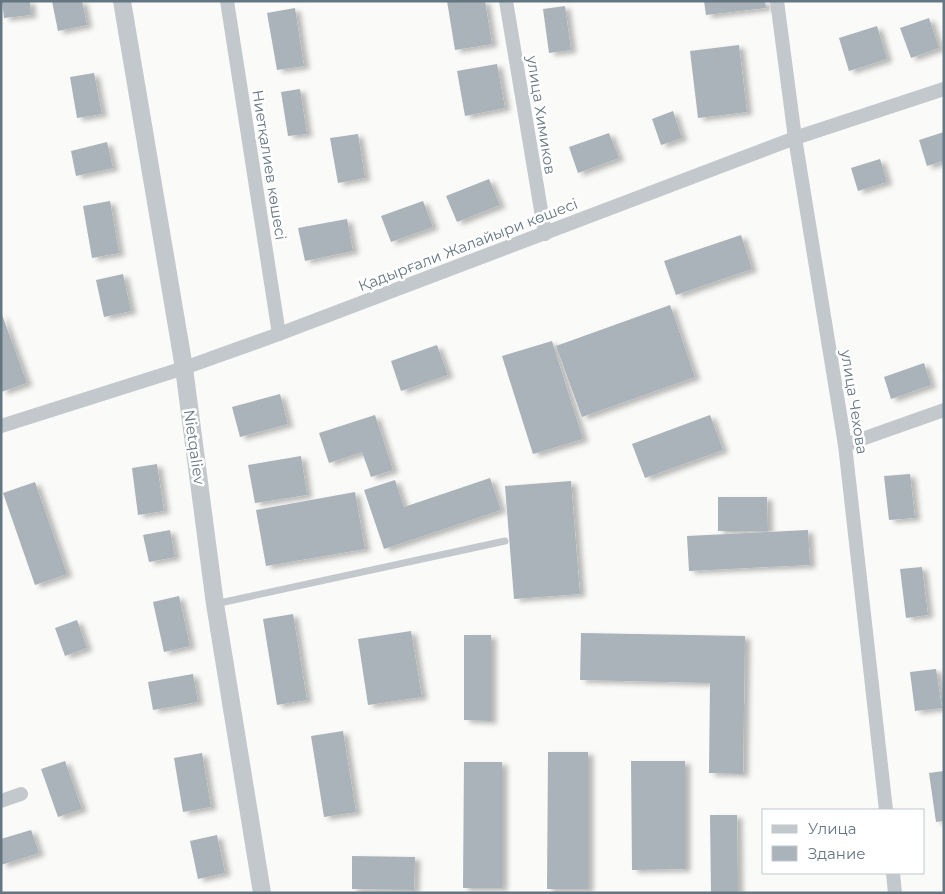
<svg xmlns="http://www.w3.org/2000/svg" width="945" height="894" viewBox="0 0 945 894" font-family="Montserrat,sans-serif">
	<defs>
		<filter id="shadow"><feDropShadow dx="5.5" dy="3" stdDeviation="2.5" flood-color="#0004"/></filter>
	</defs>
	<rect width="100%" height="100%" fill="#fafaf8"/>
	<!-- building -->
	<g fill="#aab3b9" filter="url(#shadow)">
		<path d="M2 1H30L31 15 4 18Z"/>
		<path d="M52 1H82L87 25 58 31Z"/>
		<path d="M447 1H485L492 44 455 50Z"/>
		<path d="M704 1H765L766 8 706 15Z"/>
		<path d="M565 6 571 50 549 53 543 9Z"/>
		<path d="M295 8 304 66 277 70 267 13Z"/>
		<path d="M929 18 939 48 911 58 900 28Z"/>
		<path d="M877 26 887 59 849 71 839 38Z"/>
		<path d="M739 45 747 112 698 118 690 51Z"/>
		<path d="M497 64 505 108 465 116 457 71Z"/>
		<path d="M94 73 102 114 77 118 70 77Z"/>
		<path d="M300 89 307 134 288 136 281 92Z"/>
		<path d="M673 111 682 138 661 145 652 119Z"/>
		<path d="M944 132V161L927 166 919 140Z"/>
		<path d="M609 133 619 158 578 173 569 147Z"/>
		<path d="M358 134 365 178 338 183 330 138Z"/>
		<path d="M107 142 113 168 76 176 71 151Z"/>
		<path d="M880 159 887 182 858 191 851 168Z"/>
		<path d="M489 179 500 205 457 222 446 196Z"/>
		<path d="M110 201 119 253 92 258 83 206Z"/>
		<path d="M423 201 433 227 391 242 381 216Z"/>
		<path d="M347 219 353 251 305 261 298 228Z"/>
		<path d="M741 235 752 269 676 295 664 261Z"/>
		<path d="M123 274 131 311 104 317 96 280Z"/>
		<path d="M670 305 695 377 582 417 556 346Z"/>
		<path d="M1 312 27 383 1 392Z"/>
		<path d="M552 341 583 439 533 454 502 356Z"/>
		<path d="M437 345 448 375 401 391 391 361Z"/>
		<path d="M924 363 931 385 891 399 884 377Z"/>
		<path d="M280 394 288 424 240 437 232 407Z"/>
		<path d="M375 415 393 470 371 477 362 452 329 463 319 433Z"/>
		<path d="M710 415 723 450 645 478 632 444Z"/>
		<path d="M301 456 307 495 255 503 248 465Z"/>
		<path d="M157 464 164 511 138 515 132 468Z"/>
		<path d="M910 474 915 518 889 520 884 476Z"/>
		<path d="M490 478 501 510 384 549 364 490 395 480 404 507Z"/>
		<path d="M571 481 580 594 514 599 505 486Z"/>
		<path d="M35 482 67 574 35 585 3 493Z"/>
		<path d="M355 492 365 549 266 566 256 510Z"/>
		<path d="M718 497H767L768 531H718Z"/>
		<path d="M170 530 175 557 149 562 143 535Z"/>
		<path d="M808 530 810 565 689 571 687 536Z"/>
		<path d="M922 567 928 615 906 618 900 569Z"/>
		<path d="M179 596 190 646 164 652 153 602Z"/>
		<path d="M293 614 307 700 277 705 263 619Z"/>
		<path d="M77 620 87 648 65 656 55 628Z"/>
		<path d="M411 631 422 697 368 705 358 639Z"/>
		<path d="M581 633 745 636 743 774 709 773 710 683 580 680Z"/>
		<path d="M464 635H491V721L464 720Z"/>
		<path d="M936 669 942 708 915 711 910 672Z"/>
		<path d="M193 674 198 702 153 710 148 682Z"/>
		<path d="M343 731 356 812 324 817 311 736Z"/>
		<path d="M548 752H588V889H547Z"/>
		<path d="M202 753 211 807 183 812 174 758Z"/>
		<path d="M65 761 82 809 58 817 41 769Z"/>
		<path d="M631 761H685V869L632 870Z"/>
		<path d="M464 762H502V888H463Z"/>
		<path d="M944 771V821L936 822 929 773Z"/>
		<path d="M710 815H737L738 893H711Z"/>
		<path d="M31 830 39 853 1 865V839Z"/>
		<path d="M217 835 225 873 198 879 190 841Z"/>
		<path d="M352 856 415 857 414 890 352 889Z"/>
	</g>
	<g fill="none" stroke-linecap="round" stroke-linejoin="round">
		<!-- service -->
		<path stroke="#c3c8cc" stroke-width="7" d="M215 604 505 541"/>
		<!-- minor -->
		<g stroke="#c3c8cc" stroke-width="14">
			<path d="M227 1 279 334"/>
			<path d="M506 1 545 234"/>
			<path d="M777 1 795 138 845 445 886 810"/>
			<path d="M1 426 184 368 279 334 795 138 944 89"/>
			<path d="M845 445 944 410"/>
			<path d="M1 801 21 794"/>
			<path d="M893 873 895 893"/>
		</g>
		<!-- tertiary -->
		<path stroke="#c3c8cc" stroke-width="18" d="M122 1 184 368 215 604 262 893"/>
	</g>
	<g text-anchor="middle" stroke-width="5" stroke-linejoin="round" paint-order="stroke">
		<!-- street labels -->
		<g font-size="15" fill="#657683" stroke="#fff">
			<text transform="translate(541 115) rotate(81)" y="5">улица Химиков</text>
			<text transform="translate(269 165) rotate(81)" y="5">Ниетқалиев көшесі</text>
			<text transform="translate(468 245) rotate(-21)" y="5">Қадырғали Жалайыри көшесі</text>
			<text transform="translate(854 402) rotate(81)" y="5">улица Чехова</text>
			<text transform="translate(194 447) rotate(82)" y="5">Nietqaliev</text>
		</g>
	</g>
	<!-- border -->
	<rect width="945" height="894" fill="none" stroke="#657683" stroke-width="5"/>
	<!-- legend -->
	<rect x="762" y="809" width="162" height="65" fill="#ffffff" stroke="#c1c8cd"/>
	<rect x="772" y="825" width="25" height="8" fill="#c3c8cc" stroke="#c1c8cd"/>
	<text x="808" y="834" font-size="15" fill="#657683">Улица</text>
	<rect x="772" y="846" width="25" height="15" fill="#aab3b9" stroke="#c1c8cd"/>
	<text x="808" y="859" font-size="15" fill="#657683">Здание</text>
</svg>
